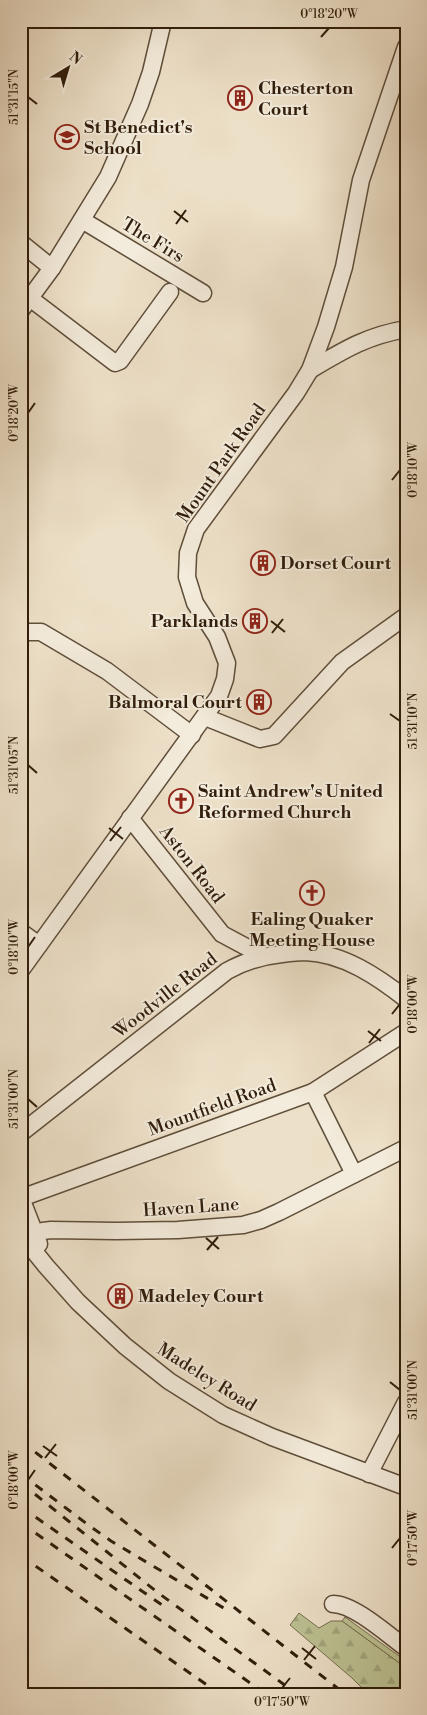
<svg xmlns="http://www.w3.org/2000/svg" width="427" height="1715" viewBox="0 0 427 1715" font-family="'Libre Bodoni',serif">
	<defs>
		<pattern id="forest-firs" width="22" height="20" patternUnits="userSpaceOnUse" patternTransform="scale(1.25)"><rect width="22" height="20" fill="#bcc193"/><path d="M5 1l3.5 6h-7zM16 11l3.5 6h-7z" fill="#a2a57d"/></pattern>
	</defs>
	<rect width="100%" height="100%" fill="#ede0c8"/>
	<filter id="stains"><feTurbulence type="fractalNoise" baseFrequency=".004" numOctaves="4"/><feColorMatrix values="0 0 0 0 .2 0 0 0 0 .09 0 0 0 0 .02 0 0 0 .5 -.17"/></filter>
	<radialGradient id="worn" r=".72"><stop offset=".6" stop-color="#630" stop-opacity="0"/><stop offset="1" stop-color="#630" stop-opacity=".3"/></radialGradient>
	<!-- green -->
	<path fill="#bcc193" stroke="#766f4f" d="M345 1617 406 1661V1668L342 1621Z"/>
	<!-- forest -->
	<path fill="url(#forest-firs)" stroke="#766f4f" d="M299 1613 319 1628 331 1621H342L406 1668V1694H368L352 1678 290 1625Z"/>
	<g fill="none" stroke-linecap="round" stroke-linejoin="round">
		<defs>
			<g id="minor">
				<path d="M82 220 203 293"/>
				<path d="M21 243 52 268"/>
				<path d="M31 299 115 363 120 361 170 292"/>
				<path d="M21 310 52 268 108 177 140 104 151 72 163 21"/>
				<path d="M310 370C344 350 366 336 406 329"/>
				<path d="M21 632H41L107 671 192 735"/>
				<path d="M205 717 260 739 274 736 342 662 406 616"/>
				<path d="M130 818 222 934 263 956"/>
				<path d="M21 932 39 945"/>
				<path d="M21 970 219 696 225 679 227 663 217 637 195 603 187 577 188 553 196 529 296 393 310 370 326 327 344 267 361 180 406 47"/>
				<path d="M313 1092 354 1174"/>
				<path d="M21 1133 227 971C245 961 262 956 282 954 290 953 298 952 305 952 343 953 378 977 406 999"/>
				<path d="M21 1198 313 1092 406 1032"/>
				<path d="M21 1198 39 1244"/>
				<path d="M21 1235 46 1266 78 1302 125 1346 169 1381 223 1415 272 1437 406 1487"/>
				<path d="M22 1237 43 1231 51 1230 116 1231 178 1230 243 1225 261 1220 279 1212 406 1148"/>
				<path d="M369 1474 406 1402"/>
				<path d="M333 1604C354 1604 388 1635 406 1648"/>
			</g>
		</defs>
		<!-- minor casing -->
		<use href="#minor" stroke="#5f4e3a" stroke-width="19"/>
		<!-- minor -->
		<use href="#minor" stroke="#f3ebdb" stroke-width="16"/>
		<!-- rail -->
		<g stroke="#301d0b" stroke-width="3" stroke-dasharray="9 9" stroke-linecap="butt">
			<path d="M21 1441 345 1694"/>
			<path d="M21 1474 87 1524 111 1541 227 1610"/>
			<path d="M21 1483 157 1592 297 1694"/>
			<path d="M21 1507 162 1605"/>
			<path d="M21 1523 266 1694"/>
			<path d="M21 1556 220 1694"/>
		</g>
	</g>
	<!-- ticks -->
	<path fill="none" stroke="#301d0b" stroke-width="2" d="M321 37 329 28M28 97 37 104M174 211 188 222M176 224 186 210M28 413 35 403M392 480 400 470M271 621 285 632M272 633 283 619M390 714 400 721M28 765 37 773M109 828 123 839M110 841 121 827M28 947 35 937M392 1014 400 1004M368 1031 381 1041M369 1043 380 1029M28 1099 37 1107M206 1238 219 1249M207 1250 218 1237M390 1382 400 1390M43 1446 57 1456M45 1458 56 1444M28 1480 35 1470M392 1548 400 1538M302 1648 316 1659M304 1660 315 1646M282 1688 290 1678"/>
	<!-- icons -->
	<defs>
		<symbol id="building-ring" viewBox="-11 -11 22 22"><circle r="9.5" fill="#f3ebdb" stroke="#8f2418" stroke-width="1.5"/><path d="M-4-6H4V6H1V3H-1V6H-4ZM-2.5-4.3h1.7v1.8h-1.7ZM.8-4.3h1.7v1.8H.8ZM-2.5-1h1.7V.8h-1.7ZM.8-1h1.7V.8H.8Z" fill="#8f2418"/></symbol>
		<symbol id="school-ring" viewBox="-11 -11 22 22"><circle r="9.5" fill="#f3ebdb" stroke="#8f2418" stroke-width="1.5"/><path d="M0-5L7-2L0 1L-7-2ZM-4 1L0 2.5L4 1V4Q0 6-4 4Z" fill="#8f2418"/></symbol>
		<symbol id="church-ring" viewBox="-11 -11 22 22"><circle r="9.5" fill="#f3ebdb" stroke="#8f2418" stroke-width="1.5"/><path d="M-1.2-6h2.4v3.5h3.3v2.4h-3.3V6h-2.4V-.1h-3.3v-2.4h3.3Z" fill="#8f2418"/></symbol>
	</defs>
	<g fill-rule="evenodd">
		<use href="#building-ring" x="226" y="84" width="28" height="28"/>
		<use href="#school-ring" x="53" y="123" width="28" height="28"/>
		<use href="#building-ring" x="249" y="549" width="28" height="28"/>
		<use href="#building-ring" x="241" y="607" width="28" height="28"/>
		<use href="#building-ring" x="245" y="688" width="28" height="28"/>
		<use href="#church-ring" x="167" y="787" width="28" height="28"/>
		<use href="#church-ring" x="298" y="879" width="28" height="28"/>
		<use href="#building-ring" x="106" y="1282" width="28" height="28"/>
	</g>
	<g text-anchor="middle" stroke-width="4" stroke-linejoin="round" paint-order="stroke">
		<!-- poi labels -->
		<g font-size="18" font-weight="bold" fill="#301d0b" stroke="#f3ebdb" text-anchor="start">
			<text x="258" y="94">Chesterton<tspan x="258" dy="21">Court</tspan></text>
			<text x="84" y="133">St Benedict's<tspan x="84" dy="21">School</tspan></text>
			<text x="280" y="569">Dorset Court</text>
			<text x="238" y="627" text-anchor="end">Parklands</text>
			<text x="242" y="708" text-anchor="end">Balmoral Court</text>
			<text x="198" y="797">Saint Andrew's United<tspan x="198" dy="21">Reformed Church</tspan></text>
			<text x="312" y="925" text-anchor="middle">Ealing Quaker<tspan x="312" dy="21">Meeting House</tspan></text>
			<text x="138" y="1302">Madeley Court</text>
		</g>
		<!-- street labels -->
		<g font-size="18" fill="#301d0b" stroke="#f3ebdb">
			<text transform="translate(153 240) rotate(31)" y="6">The Firs</text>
			<text transform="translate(221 463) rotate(-55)" y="6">Mount Park Road</text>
			<text transform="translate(192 864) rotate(52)" y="6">Aston Road</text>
			<text transform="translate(165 995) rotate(-38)" y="6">Woodville Road</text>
			<text transform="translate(212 1107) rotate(-20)" y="6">Mountfield Road</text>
			<text transform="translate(191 1207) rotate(-4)" y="6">Haven Lane</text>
			<text transform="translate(207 1377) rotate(32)" y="6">Madeley Road</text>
		</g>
	</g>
	<!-- margin -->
	<rect width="427" height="1715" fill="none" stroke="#ede0c8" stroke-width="55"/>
	<!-- north arrow -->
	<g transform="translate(68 68) rotate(38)" stroke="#f3ebdb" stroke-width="4" paint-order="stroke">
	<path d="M0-4L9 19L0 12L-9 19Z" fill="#301d0b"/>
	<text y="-8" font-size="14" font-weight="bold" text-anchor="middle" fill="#301d0b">N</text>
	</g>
	<rect x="28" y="28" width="372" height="1660" fill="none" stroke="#301d0b" stroke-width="2"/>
	<g font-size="12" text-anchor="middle" fill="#301d0b">
		<text x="329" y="18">0°18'20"W</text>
		<text transform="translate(14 97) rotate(-90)" y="4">51°31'15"N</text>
		<text transform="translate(14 413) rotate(-90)" y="4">0°18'20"W</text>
		<text transform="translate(413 470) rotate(-90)" y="4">0°18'10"W</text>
		<text transform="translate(413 721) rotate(-90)" y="4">51°31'10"N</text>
		<text transform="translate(14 765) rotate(-90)" y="4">51°31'05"N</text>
		<text transform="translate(14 947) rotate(-90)" y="4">0°18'10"W</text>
		<text transform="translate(413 1004) rotate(-90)" y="4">0°18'00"W</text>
		<text transform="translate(14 1099) rotate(-90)" y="4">51°31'00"N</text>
		<text transform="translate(413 1390) rotate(-90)" y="4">51°31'00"N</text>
		<text transform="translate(14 1480) rotate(-90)" y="4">0°18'00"W</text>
		<text transform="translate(413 1538) rotate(-90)" y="4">0°17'50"W</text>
		<text x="282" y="1706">0°17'50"W</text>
	</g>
	<rect width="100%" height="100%" filter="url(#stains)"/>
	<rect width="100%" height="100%" fill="url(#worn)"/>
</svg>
